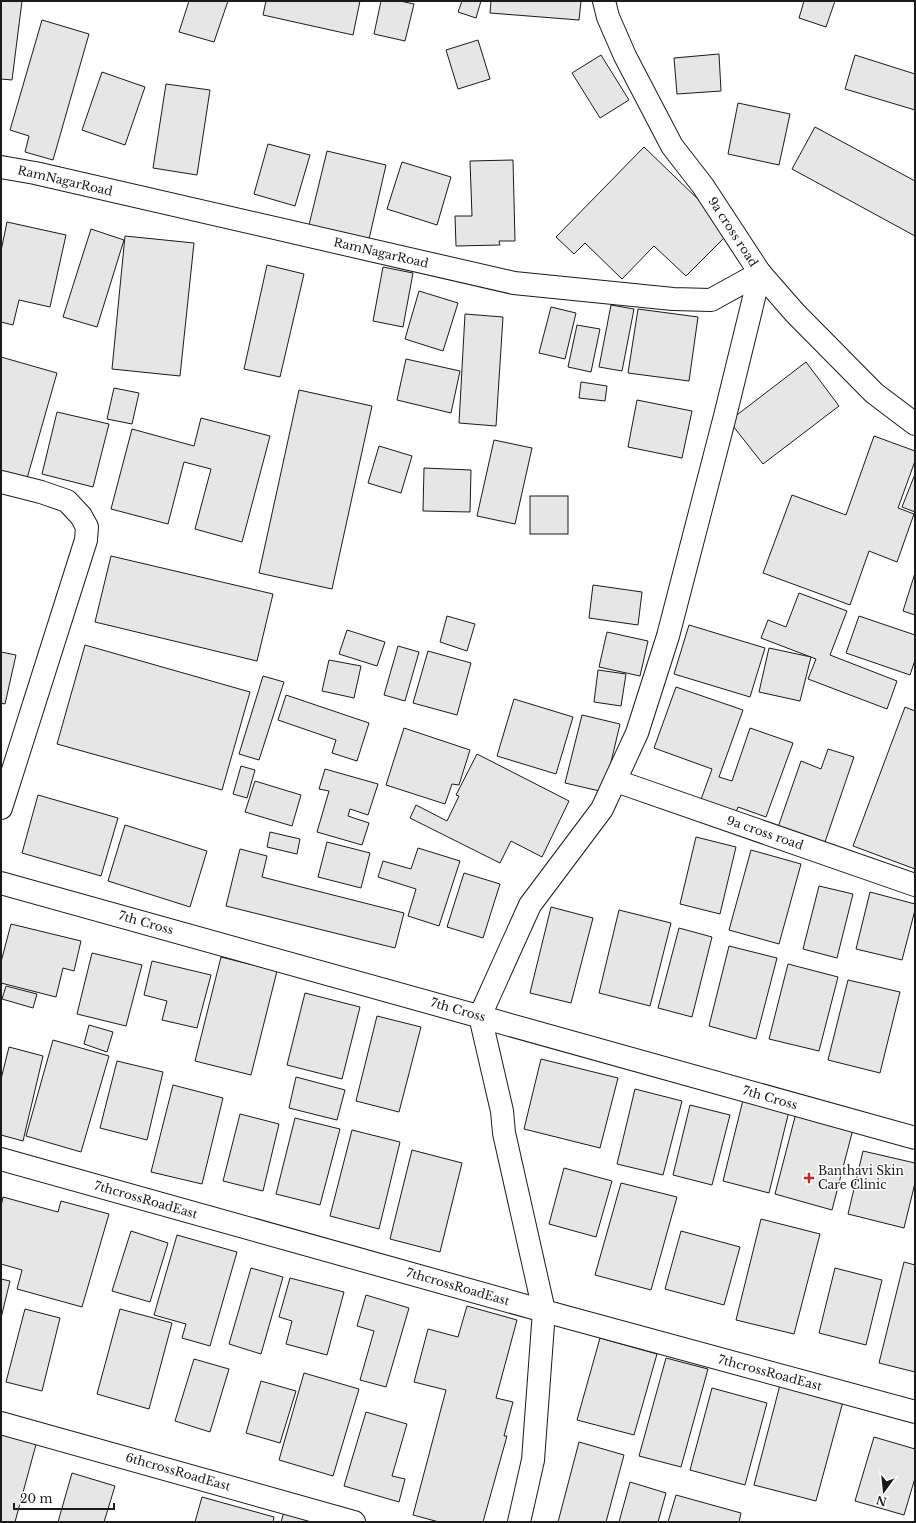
<svg xmlns="http://www.w3.org/2000/svg" width="916" height="1523" viewBox="0 0 916 1523" font-family="'Libre Baskerville',serif">
	<rect width="100%" height="100%" fill="#fff"/>
	<!-- building -->
	<g fill="#e6e6e6" stroke="#1a1a1a">
		<path d="M1 1H22L12 80 1 79Z"/>
		<path d="M189 1H228L214 42 179 32Z"/>
		<path d="M266 1H360L353 35 263 15Z"/>
		<path d="M381 1H400L414 4 405 41 374 34Z"/>
		<path d="M462 1H481L476 18 458 12Z"/>
		<path d="M491 1H581L579 20 490 13Z"/>
		<path d="M804 1H835L826 27 799 18Z"/>
		<path d="M42 20 89 34 53 160 25 152 29 136 10 130Z"/>
		<path d="M478 40 490 79 458 89 446 50Z"/>
		<path d="M719 54 721 91 677 94 674 58Z"/>
		<path d="M601 55 629 100 600 118 572 73Z"/>
		<path d="M855 55 915 74V110L845 89Z"/>
		<path d="M102 72 145 87 125 145 82 130Z"/>
		<path d="M166 84 210 90 197 175 153 168Z"/>
		<path d="M738 103 790 114 779 165 728 154Z"/>
		<path d="M815 127 915 181V236L792 169Z"/>
		<path d="M268 144 310 155 295 206 254 194Z"/>
		<path d="M644 147 731 231 686 276 654 246 622 279 585 243 574 254 556 237Z"/>
		<path d="M327 151 386 165 369 239 309 225Z"/>
		<path d="M513 160 515 241H499L500 245 456 246 455 216H472L470 161Z"/>
		<path d="M402 162 451 177 437 225 387 209Z"/>
		<path d="M7 222 66 235 50 307 19 300 13 325 1 322V251Z"/>
		<path d="M91 229 124 240 97 327 63 317Z"/>
		<path d="M125 236 194 243 180 376 112 369Z"/>
		<path d="M267 265 304 274 280 377 244 369Z"/>
		<path d="M383 267 413 273 403 327 373 321Z"/>
		<path d="M419 291 458 303 443 351 405 339Z"/>
		<path d="M611 305 634 309 622 371 599 367Z"/>
		<path d="M551 307 576 313 565 359 539 353Z"/>
		<path d="M638 309 698 317 689 381 628 373Z"/>
		<path d="M465 314 503 317 496 426 459 423Z"/>
		<path d="M577 325 600 329 591 372 568 367Z"/>
		<path d="M1 357 57 373 26 482 1 475Z"/>
		<path d="M406 359 460 371 451 413 397 400Z"/>
		<path d="M806 362 839 406 763 464 729 421Z"/>
		<path d="M581 382 607 386 605 401 579 398Z"/>
		<path d="M114 388 139 393 132 424 107 419Z"/>
		<path d="M299 390 372 406 332 589 259 573Z"/>
		<path d="M637 400 692 411 682 458 628 447Z"/>
		<path d="M57 412 109 424 93 487 42 474Z"/>
		<path d="M201 418 270 436 242 542 195 529 211 469 184 462 168 524 111 509 132 429 194 446Z"/>
		<path d="M874 436 915 451V461L898 508 914 514 897 562 869 551 850 605 763 573 792 495 846 515Z"/>
		<path d="M494 440 532 448 515 524 477 516Z"/>
		<path d="M379 446 412 456 401 493 368 483Z"/>
		<path d="M424 468 471 470 470 512 423 511Z"/>
		<path d="M915 474V512L902 507Z"/>
		<rect x="530" y="496" width="38" height="38"/>
		<path d="M111 556 273 594 257 661 95 622Z"/>
		<path d="M915 573V615L903 611Z"/>
		<path d="M593 585 642 592 638 625 589 618Z"/>
		<path d="M799 593 847 611 830 655 897 681 887 709 808 679 816 659 761 638 768 620 786 627Z"/>
		<path d="M447 616 475 624 467 651 440 642Z"/>
		<path d="M859 616 915 635V660L910 675 846 653Z"/>
		<path d="M689 625 765 648 750 697 674 674Z"/>
		<path d="M347 630 385 642 377 666 339 654Z"/>
		<path d="M607 632 648 641 640 676 599 667Z"/>
		<path d="M85 645 250 692 222 790 57 744Z"/>
		<path d="M398 646 419 652 405 701 384 695Z"/>
		<path d="M769 648 811 657 800 701 759 692Z"/>
		<path d="M428 651 471 663 457 715 413 703Z"/>
		<path d="M1 652 16 655 5 704 1 703Z"/>
		<path d="M329 660 361 666 354 698 322 691Z"/>
		<path d="M598 670 626 674 621 706 594 702Z"/>
		<path d="M263 676 284 682 259 760 239 754Z"/>
		<path d="M676 687 743 710 719 777 732 781 750 728 793 743 766 817 738 807 734 817 699 805 712 769 654 748Z"/>
		<path d="M286 695 369 723 357 761 332 753 336 740 278 720Z"/>
		<path d="M514 699 573 717 556 774 497 756Z"/>
		<path d="M905 707 915 711V869L853 846Z"/>
		<path d="M582 715 620 724 604 792 565 783Z"/>
		<path d="M404 728 470 750 459 785 452 784 445 804 386 785Z"/>
		<path d="M828 749 854 757 824 845 777 830 801 761 821 769Z"/>
		<path d="M477 754 569 801 542 857 511 841 500 863 410 818 416 805 447 821 459 796 456 795Z"/>
		<path d="M241 766 255 770 247 798 233 794Z"/>
		<path d="M325 769 378 784 368 815 350 809 348 816 369 823 362 845 317 832 329 791 319 789Z"/>
		<path d="M255 781 301 795 292 826 245 812Z"/>
		<path d="M38 795 118 818 101 876 22 853Z"/>
		<path d="M125 825 207 851 190 907 108 881Z"/>
		<path d="M270 832 300 839 297 854 267 847Z"/>
		<path d="M696 837 736 847 720 914 680 904Z"/>
		<path d="M327 842 370 853 361 888 318 877Z"/>
		<path d="M418 848 460 861 439 926 408 916 416 889 378 877 383 861 411 869Z"/>
		<path d="M240 849 267 856 262 877 404 913 395 948 226 906Z"/>
		<path d="M751 850 801 864 779 944 729 930Z"/>
		<path d="M464 873 500 884 483 938 447 927Z"/>
		<path d="M819 886 853 894 837 958 803 949Z"/>
		<path d="M870 892 915 904V910L902 960 856 949Z"/>
		<path d="M551 907 593 918 571 1003 530 993Z"/>
		<path d="M619 910 671 923 650 1006 599 993Z"/>
		<path d="M11 924 81 941 74 971 63 968 56 997 1 983V962Z"/>
		<path d="M679 928 712 937 692 1017 658 1008Z"/>
		<path d="M729 946 777 958 756 1039 709 1026Z"/>
		<path d="M92 953 142 965 126 1026 77 1014Z"/>
		<path d="M221 957 277 971 251 1075 195 1061Z"/>
		<path d="M152 961 211 975 197 1028 162 1020 167 1001 144 995Z"/>
		<path d="M788 964 838 977 819 1051 769 1039Z"/>
		<path d="M848 980 900 992 880 1073 828 1060Z"/>
		<path d="M6 986 37 994 33 1008 2 999Z"/>
		<path d="M305 993 360 1007 342 1079 287 1065Z"/>
		<path d="M377 1016 421 1027 399 1112 356 1101Z"/>
		<path d="M89 1025 113 1032 107 1052 84 1044Z"/>
		<path d="M53 1040 109 1056 81 1152 26 1136Z"/>
		<path d="M9 1047 43 1056 23 1141 1 1135V1079Z"/>
		<path d="M541 1059 618 1078 600 1148 524 1129Z"/>
		<path d="M117 1061 163 1072 147 1140 100 1128Z"/>
		<path d="M296 1077 345 1090 337 1120 289 1108Z"/>
		<path d="M173 1085 223 1098 202 1184 151 1172Z"/>
		<path d="M635 1089 682 1101 663 1175 617 1164Z"/>
		<path d="M743 1100 789 1111 769 1193 723 1181Z"/>
		<path d="M690 1105 730 1115 712 1185 673 1175Z"/>
		<path d="M796 1113 853 1129 832 1210 775 1194Z"/>
		<path d="M240 1114 279 1124 263 1191 223 1181Z"/>
		<path d="M295 1118 340 1129 320 1205 276 1194Z"/>
		<path d="M352 1130 400 1142 379 1229 330 1216Z"/>
		<path d="M412 1150 462 1163 440 1252 390 1239Z"/>
		<path d="M863 1151 915 1163V1183L904 1228 848 1214Z"/>
		<path d="M564 1168 612 1181 596 1237 549 1224Z"/>
		<path d="M621 1183 677 1197 651 1290 595 1275Z"/>
		<path d="M3 1197 58 1212 61 1201 109 1214 82 1307 17 1289 22 1270 1 1264V1206Z"/>
		<path d="M761 1219 820 1234 794 1334 736 1320Z"/>
		<path d="M131 1231 168 1243 150 1302 112 1291Z"/>
		<path d="M681 1231 740 1247 724 1305 665 1289Z"/>
		<path d="M177 1235 237 1252 210 1346 182 1338 186 1324 154 1315Z"/>
		<path d="M904 1262 915 1265V1372L879 1363Z"/>
		<path d="M251 1268 283 1277 261 1354 229 1344Z"/>
		<path d="M835 1268 882 1280 866 1345 819 1333Z"/>
		<path d="M290 1278 344 1292 327 1355 286 1344 292 1321 279 1317Z"/>
		<path d="M1 1279 10 1281 1 1318Z"/>
		<path d="M366 1295 409 1308 386 1387 360 1380 374 1331 357 1326Z"/>
		<path d="M467 1306 517 1320 496 1398 513 1402 504 1436H507L483 1522H439L413 1515 446 1390 414 1382 428 1329 458 1337Z"/>
		<path d="M25 1309 60 1318 42 1391 6 1382Z"/>
		<path d="M120 1309 172 1323 149 1409 97 1394Z"/>
		<path d="M600 1338 657 1354 634 1435 577 1420Z"/>
		<path d="M666 1358 708 1369 681 1467 639 1456Z"/>
		<path d="M194 1359 229 1369 210 1432 175 1421Z"/>
		<path d="M304 1373 359 1389 333 1476 279 1460Z"/>
		<path d="M261 1381 296 1391 280 1443 246 1433Z"/>
		<path d="M781 1381 844 1398 816 1501 754 1485Z"/>
		<path d="M712 1388 767 1403 745 1485 690 1470Z"/>
		<path d="M366 1412 407 1424 392 1476 405 1479 399 1502 344 1486Z"/>
		<path d="M1 1427 38 1437 15 1522H1Z"/>
		<path d="M874 1437 915 1449V1478L904 1515 855 1501Z"/>
		<path d="M579 1442 624 1455 606 1522H558Z"/>
		<path d="M72 1473 115 1486 104 1522H58Z"/>
		<path d="M630 1482 666 1493 658 1522H619Z"/>
		<path d="M676 1495 741 1513 739 1522H668Z"/>
		<path d="M202 1497 274 1517 273 1522H195Z"/>
		<path d="M286 1505 342 1522H281Z"/>
	</g>
	<g fill="none" stroke-linecap="round" stroke-linejoin="round">
		<defs>
			<g id="minor">
				<path d="M604 1 608 17 625 56 672 146 703 186 760 273 795 313 874 393 915 424"/>
				<path d="M1 167 35 173 514 283 673 299 711 300 760 273"/>
				<path d="M1 482 41 492 67 501 81 516 87 527 86 540 1 808"/>
				<path d="M616 781 915 885"/>
				<path d="M1 883 915 1138"/>
				<path d="M1 1159 544 1311 915 1412"/>
				<path d="M1 1423 354 1522"/>
				<path d="M519 1522 533 1460 544 1311 504 1133 502 1111 480 1016 530 905 602 809 637 733 668 636 725 416 760 273"/>
			</g>
		</defs>
		<!-- minor casing -->
		<use href="#minor" stroke="#1a1a1a" stroke-width="24"/>
		<!-- minor -->
		<use href="#minor" stroke="#fff" stroke-width="22"/>
	</g>
	<!-- markers -->
	<path fill="#c62828" stroke="#fff" stroke-width="1.5" d="M807 1172h4v4h4v4h-4v4h-4v-4h-4v-4h4z"/>
	<g text-anchor="middle" stroke-width="3" stroke-linejoin="round" paint-order="stroke">
		<!-- street labels -->
		<g font-size="12" fill="#1a1a1a" stroke="#fff">
			<text transform="translate(65 181) rotate(13)" y="4">RamNagarRoad</text>
			<text transform="translate(733 232) rotate(57)" y="4">9a cross road</text>
			<text transform="translate(381 253) rotate(13)" y="4">RamNagarRoad</text>
			<text transform="translate(765 833) rotate(19)" y="4">9a cross road</text>
			<text transform="translate(146 923) rotate(16)" y="4">7th Cross</text>
			<text transform="translate(458 1010) rotate(16)" y="4">7th Cross</text>
			<text transform="translate(770 1098) rotate(16)" y="4">7th Cross</text>
			<text transform="translate(146 1200) rotate(16)" y="4">7thcrossRoadEast</text>
			<text transform="translate(458 1287) rotate(16)" y="4">7thcrossRoadEast</text>
			<text transform="translate(770 1373) rotate(15)" y="4">7thcrossRoadEast</text>
			<text transform="translate(178 1472) rotate(16)" y="4">6thcrossRoadEast</text>
		</g>
		<!-- poi labels -->
		<g font-size="12" fill="#1a1a1a" stroke="#fff" text-anchor="start">
			<text x="818" y="1175">Banthavi Skin<tspan x="818" dy="14">Care Clinic</tspan></text>
		</g>
	</g>
	<!-- border -->
	<rect width="916" height="1523" fill="none" stroke="#1a1a1a" stroke-width="4"/>
	<!-- north arrow -->
	<g transform="translate(884 1491) rotate(195)" stroke="#ffffff" stroke-width="3" paint-order="stroke">
	<path d="M0-3L7 15L0 10L-7 15Z" fill="#1a1a1a"/>
	<text y="-6" font-size="11" font-weight="bold" text-anchor="middle" fill="#1a1a1a">N</text>
	</g>
	<!-- scale -->
	<path d="M14 1503v6h100v-6" fill="none" stroke="#1a1a1a" stroke-width="2"/>
	<text x="20" y="1503" font-size="12" fill="#1a1a1a" stroke="#ffffff" stroke-width="3" paint-order="stroke">20 m</text>
</svg>
